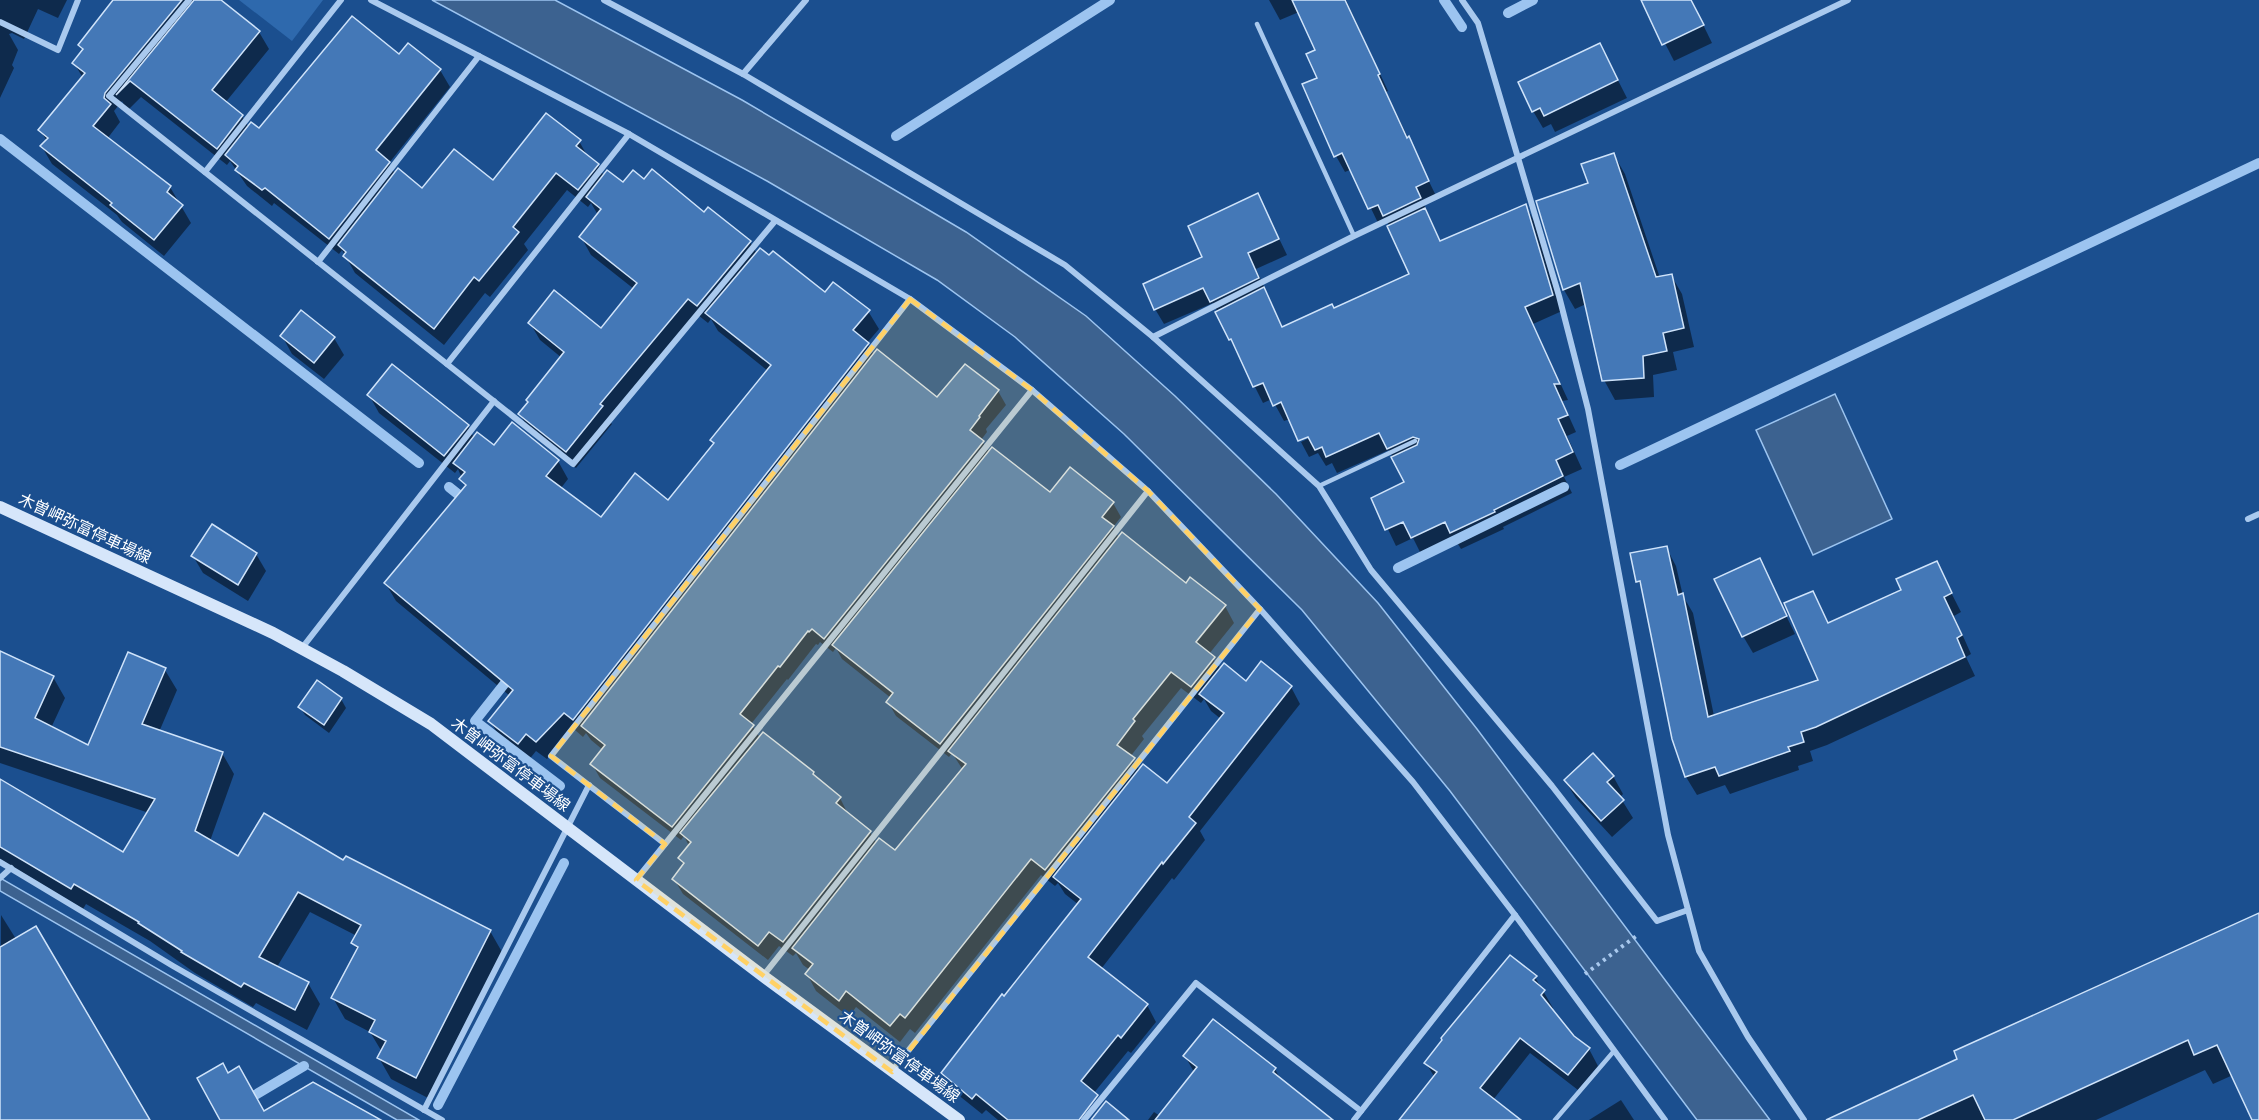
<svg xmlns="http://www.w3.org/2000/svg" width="2259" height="1120" viewBox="0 0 2259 1120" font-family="Roboto,'Noto Sans JP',sans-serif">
	<rect width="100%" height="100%" fill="#1b4f8f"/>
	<!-- green -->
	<path fill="#2e69ad" d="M239 0H323L292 41Z"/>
	<!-- water -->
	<g fill="#3c6290" stroke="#9cc4f0" stroke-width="1.5">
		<path d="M432 0H555L742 100 966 232 1086 316 1175 396 1276 494 1378 603 1477 729 1770 1120H1697L1450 791 1302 610 1124 434 1015 337 937 280 767 181Z"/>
		<path d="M1835 394 1892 519 1813 555 1756 430Z"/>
		<path d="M0 878 419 1120H397L0 891Z"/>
	</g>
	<!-- shadow -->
	<g fill="#0007" fill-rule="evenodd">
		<path d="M0 0H67L58 18 38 9 24 39 12 33 9 34 18 50 12 65 14 68 0 98Z"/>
		<path d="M115 0H219L259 32 269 49 225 103 242 116 249 128 259 130 399 56 408 45 440 70 450 87 389 163 395 174 423 190 493 182 579 141 589 159 598 165 604 176 623 185 644 181 705 214 708 209 750 242 757 254 825 294 868 311 879 329 867 343 874 355 937 399 998 391 1006 405 986 429 987 432 981 440 990 453 1050 494 1113 503 1121 517 1113 527 1119 538 1186 585 1225 606 1234 623 1209 654 1221 669 1246 683 1291 687 1300 704 1200 831 1205 840 1174 880 1172 878 1101 969 1147 1005 1156 1022 1131 1053 1128 1051 1072 1120H998L986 1110 982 1114 952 1090 942 1073 1079 905 1065 894 1058 883 1055 886 1041 875 915 1033 910 1029 900 1042 856 1007 849 1017 816 991 807 974 810 970 803 965 796 953 793 956 779 946 768 960 683 894 674 879 684 866 680 858 689 846 684 836 681 840 600 778 592 764 603 750 591 740 586 733 583 737 575 730 547 759 536 751 528 761 501 739 490 721 510 696 396 601 386 584 466 488 458 469 455 473 379 413 369 395 468 426 474 438 494 447 558 461 568 479 561 488 601 519 668 502 715 444 712 440 768 371 718 331 711 319 708 323 698 315 610 422 612 424 576 468 530 432 520 414 562 358 540 340 530 323 601 330 634 289 591 255 581 237 598 215 591 203 588 207 567 190 524 244 528 250 490 297 485 293 444 345 355 273 342 250 339 254 274 203 272 206 247 186 230 161 227 165 141 97 127 111 122 101 114 111 120 122 107 139 170 187 191 223 164 256 122 222 117 215 52 164 42 147 47 141 40 130 83 78 74 63 83 51 80 45ZM820 642 833 652 836 648 842 659 891 698 888 702 896 716 949 757 952 753 963 770 895 852 877 844 870 832 848 814 840 798 817 779 813 773 760 738 751 724 787 679 788 680 816 644 818 645ZM1181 688 1201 703 1204 699 1211 711 1221 719 1168 785 1140 770 1130 757 1144 739 1142 736Z"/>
		<path d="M1269 0H1346L1388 91 1386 92 1437 198 1424 204 1441 243 1526 206 1535 223 1562 311 1533 324 1568 400 1562 401 1576 432 1567 436 1582 469 1564 477 1572 493 1503 527 1504 529 1461 549 1455 539 1421 554 1413 538 1396 546 1373 498 1406 483 1389 450 1337 473 1332 463 1326 466 1318 453 1309 457 1301 442 1316 435 1290 419 1284 421 1272 399 1263 403 1213 303 1164 324 1155 309 1204 258 1258 195 1287 255 1256 269 1283 328 1334 310 1411 275 1387 221 1379 225 1352 169 1345 172 1336 156 1319 78 1317 51 1299 12 1280 20Z"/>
		<path d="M1643 0H1691L1712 43 1674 61Z"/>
		<path d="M1600 45 1627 98 1555 132 1551 124 1543 128 1533 111Z"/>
		<path d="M1614 155 1625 174 1660 278 1671 275 1682 294 1694 347 1673 352 1677 370 1653 375 1654 397 1615 400 1604 380 1586 304 1575 309 1564 290 1538 202 1590 184Z"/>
		<path d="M282 336 334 338 344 355 324 379 292 354Z"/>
		<path d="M1666 547 1676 566 1683 596 1693 613 1714 716 1820 681 1812 593 1829 624 1903 591 1936 563 1961 612 1954 616 1971 654 1966 657 1975 676 1827 745 1810 751 1813 761 1798 766 1799 770 1730 794 1725 785 1697 795 1686 777 1643 590 1638 581Z"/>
		<path d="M256 554 266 571 248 601 203 573 193 556Z"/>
		<path d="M1759 560 1795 634 1753 653 1743 636Z"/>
		<path d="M0 653 53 677 65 698 51 728 89 747 165 670 177 690 159 732 222 753 234 774 210 841 239 858 344 862 490 931 502 952 428 1098 391 1079 379 1058 382 1052 370 1032 345 1019 333 998 358 951 353 943 357 936 310 912 277 967 308 983 320 1004 307 1030 256 1003 253 1007 195 973 150 941 86 904 83 909 0 859V781L124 854 149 813 0 763Z"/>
		<path d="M317 682 341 699 346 708 329 733 305 715 300 707Z"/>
		<path d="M1613 776 1623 794 1620 797 1633 818 1612 837 1576 798 1565 781Z"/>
		<path d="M2259 914V1120H2254L2233 1075 2213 1084 2205 1070 2096 1120H1872Z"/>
		<path d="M1 915 16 939 149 1120H0Z"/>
		<path d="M1535 977 1553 1008 1551 1010 1573 1037 1589 1049 1598 1066 1578 1090 1530 1053 1493 1100 1519 1120H1401L1435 1078 1426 1063Z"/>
		<path d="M1185 1056 1275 1069 1282 1082 1323 1120H1148L1154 1112 1160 1116 1194 1072Z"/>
		<path d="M1621 1100 1634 1120H1589Z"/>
	</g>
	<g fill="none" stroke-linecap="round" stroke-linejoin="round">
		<!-- stream -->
		<g stroke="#9cc4f0" stroke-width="10">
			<path d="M1444 0 1462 27"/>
			<path d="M1508 13 1533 0"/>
			<path d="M896 136 1110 0"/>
			<path d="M0 139 419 463"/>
			<path d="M1620 465 2259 163"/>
			<path d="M449 487 469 503"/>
			<path d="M1398 568 1564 487"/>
			<path d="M513 673 475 721 560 786"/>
			<path d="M245 1101 304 1066"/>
			<path d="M438 1105 564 863"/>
		</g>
	</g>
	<!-- building -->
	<g fill="#4478b7" stroke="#cfe3fa" stroke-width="1.5">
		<path d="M113 0H182L105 93 104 98 111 104 93 126 171 186 167 192 183 205 154 240 110 205 112 203 40 146 48 138 38 130 85 73 72 63 83 49 78 45Z"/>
		<path d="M194 0H221L260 31 212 90 243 115 217 149 130 81 116 95Z"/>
		<path d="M1292 0H1345L1380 74 1378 75 1407 138 1409 136 1429 181 1416 187 1421 198 1383 216 1378 205 1368 209 1342 153 1334 157 1302 84 1317 78 1306 54 1315 50Z"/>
		<path d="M1641 0H1691L1704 25 1662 45Z"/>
		<path d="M352 16 399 54 408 43 441 69 376 150 390 162 329 239 265 188 262 190 235 170 238 166 225 155 251 122 259 128Z"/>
		<path d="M1600 43 1618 80 1544 116 1540 108 1532 112 1518 82Z"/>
		<path d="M546 113 581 140 576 146 599 164 578 190 556 173 513 227 519 232 479 281 474 277 434 329 343 256 346 252 338 245 398 168 422 188 454 149 493 180Z"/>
		<path d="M1614 153 1656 277 1672 274 1684 328 1663 333 1667 351 1643 356 1644 378 1602 381 1580 283 1563 290 1536 201 1588 183 1581 164Z"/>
		<path d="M652 169 704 212 708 207 751 241 697 306 688 299 600 404 603 406 566 452 518 414 528 402 526 400 564 352 528 323 554 290 601 328 637 283 579 237 601 209 586 197 607 170 623 182 633 170 644 179Z"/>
		<path d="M1258 193 1279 239 1248 253 1259 278 1210 302 1203 288 1154 310 1143 284 1202 257 1188 226Z"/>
		<path d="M1526 204 1553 295 1525 307 1560 384H1554L1568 415 1558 419 1573 452 1556 460 1563 476 1494 510 1495 512 1450 533 1445 522 1411 538 1403 522 1385 530 1371 498 1404 482 1391 457 1417 445 1419 439 1413 437 1387 449 1379 433 1326 457 1322 447 1315 450 1308 437 1298 441 1281 402 1273 406 1263 383 1253 387 1231 339 1229 340 1215 312 1264 287 1282 327 1332 304 1334 308 1409 274 1387 226 1425 208 1440 241Z"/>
		<path d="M760 248 769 255 773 251 825 292 833 282 870 310 853 330 869 343 573 720 564 713 536 742 526 734 518 744 488 721 513 690 384 583 466 485 459 479 465 472 453 463 477 432 494 445 512 422 559 460 546 476 601 517 635 473 668 500 714 443 710 440 771 365 705 313Z"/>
		<path d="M301 310 335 337 314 363 280 336Z"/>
		<path d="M877 349 937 397 965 364 999 390 979 416 980 417 970 430 984 441 824 639 812 629 809 632 808 631 780 667 778 666 740 714 754 725 672 827 590 764 605 745 581 726Z"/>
		<path d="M392 364 469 425 444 456 367 395Z"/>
		<path d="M992 447 1050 492 1070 467 1114 502 1102 517 1114 526 940 744 886 702 893 693 832 645Z"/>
		<path d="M212 524 257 553 238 585 191 556Z"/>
		<path d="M1122 532 1186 583 1190 577 1226 605 1196 642 1215 657 1191 687 1171 672 1133 719 1135 721 1117 745 1135 758 1045 870 1031 859 905 1018 900 1014 890 1026 846 991 839 1001 805 974 813 964 792 948 879 838 895 850 966 764 948 751Z"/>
		<path d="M1667 546 1678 595 1683 593 1708 717 1818 680 1784 603 1813 591 1828 623 1901 590 1896 579 1937 561 1952 593 1944 597 1962 635 1957 638 1965 657 1816 727 1801 732 1804 742 1788 747 1790 751 1719 776 1715 767 1685 777 1672 739 1640 581 1636 582 1630 553Z"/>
		<path d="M1760 558 1787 616 1742 637 1714 579Z"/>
		<path d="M0 651 54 676 35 718 88 745 128 652 166 668 142 724 223 752 195 831 238 856 264 813 343 860 346 856 491 930 416 1078 377 1058 386 1041 369 1032 375 1020 331 998 358 947 351 943 361 925 298 892 259 957 309 982 295 1010 244 983 241 987 181 952 182 951 138 923 139 922 74 884 71 889 0 847V779L123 852 155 799 0 747Z"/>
		<path d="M1261 661 1292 686 1189 817 1196 823 1163 864 1162 862 1088 957 1148 1004 1121 1038 1118 1035 1081 1081 1098 1095 1079 1120H1008L976 1094 972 1099 941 1073 1002 994 1004 996 1081 899 1053 877 1143 764 1167 783 1224 713 1199 694 1224 663 1246 681Z"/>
		<path d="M317 680 342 698 324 725 298 707Z"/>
		<path d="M763 732 814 772 813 774 841 797 836 803 871 831 783 942 769 932 758 946 672 879 684 863 678 858 691 842 680 833Z"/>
		<path d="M1593 753 1614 776 1607 782 1624 800 1601 821 1564 780Z"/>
		<path d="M2259 913V1120H2252L2217 1045 2194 1055 2188 1040 2013 1120H1985L1973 1095 1918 1120H1826L1957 1059 1954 1051Z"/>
		<path d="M36 926 150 1120H0V947Z"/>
		<path d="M1510 955 1537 976 1533 980 1545 990 1541 995 1574 1036 1590 1048 1568 1075 1520 1038 1480 1088 1521 1120H1399L1437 1072 1424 1063 1442 1040 1441 1038Z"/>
		<path d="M1213 1019 1276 1068 1273 1072 1333 1120H1155L1197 1067 1183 1056Z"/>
		<path d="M223 1063 228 1073 239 1066 264 1111 313 1082 381 1120H220L197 1078Z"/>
		<path d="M1106 1101 1129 1120H1091Z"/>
	</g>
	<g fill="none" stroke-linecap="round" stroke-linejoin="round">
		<!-- path -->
		<path stroke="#a9c9ee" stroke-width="4" stroke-dasharray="3 4.5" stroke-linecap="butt" d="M1585 974 1639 934"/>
		<!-- lane -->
		<g stroke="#a9c9ee" stroke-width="4.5">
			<path d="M1257 24 1354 236"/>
			<path d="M1319 486 1415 441"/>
			<path d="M1555 1120 1614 1051"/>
		</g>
		<!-- street -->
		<g stroke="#a9c9ee" stroke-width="6">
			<path d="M189 0 109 96 573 464 775 221"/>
			<path d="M371 0 629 134 910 299 1032 390 1148 491 1260 609 1413 782 1515 915 1665 1120"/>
			<path d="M604 0 743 74 1065 265 1153 337 1319 486 1371 570 1552 786 1657 921 1688 910"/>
			<path d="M1462 0 1478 23 1559 296 1588 409 1668 835 1699 951 1748 1037 1804 1120"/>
			<path d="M0 22 58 50 78 0"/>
			<path d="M743 74 806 0"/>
			<path d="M205 172 341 0"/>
			<path d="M318 262 479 56"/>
			<path d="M1153 337 1354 236 1848 0"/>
			<path d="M447 364 629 134"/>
			<path d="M2248 519 2259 514"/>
			<path d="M302 648 494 401"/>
			<path d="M665 844 551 756 910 299"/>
			<path d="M0 862 173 966 442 1120"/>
			<path d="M0 878 11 868"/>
			<path d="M636 880 1032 390"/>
			<path d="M763 976 1148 491"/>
			<path d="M892 1071 1260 609"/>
			<path d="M424 1110 589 785"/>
			<path d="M1084 1120 1196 983 1361 1111"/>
			<path d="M1354 1120 1515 915"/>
		</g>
		<!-- secondary -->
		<path stroke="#d6e6fa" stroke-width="12" d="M0 507 273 633 343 671 431 724 763 976 959 1120"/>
	</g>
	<!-- marked area -->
	<path fill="#ffd166" fill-opacity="0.2" stroke="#ffd166" stroke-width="4.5" stroke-dasharray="12 8" stroke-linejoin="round" d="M910 299 1032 390 1148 491 1260 609 892 1072 636 880 665 844 551 756Z"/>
	<g text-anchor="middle" stroke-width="4.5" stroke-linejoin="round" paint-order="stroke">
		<!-- street labels -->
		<g font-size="16" fill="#fff" stroke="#1b4f8f">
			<text transform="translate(85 528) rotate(25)" y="6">木曽岬弥富停車場線</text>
			<text transform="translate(511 764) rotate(37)" y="6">木曽岬弥富停車場線</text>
			<text transform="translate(900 1056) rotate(36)" y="6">木曽岬弥富停車場線</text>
		</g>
	</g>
</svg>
